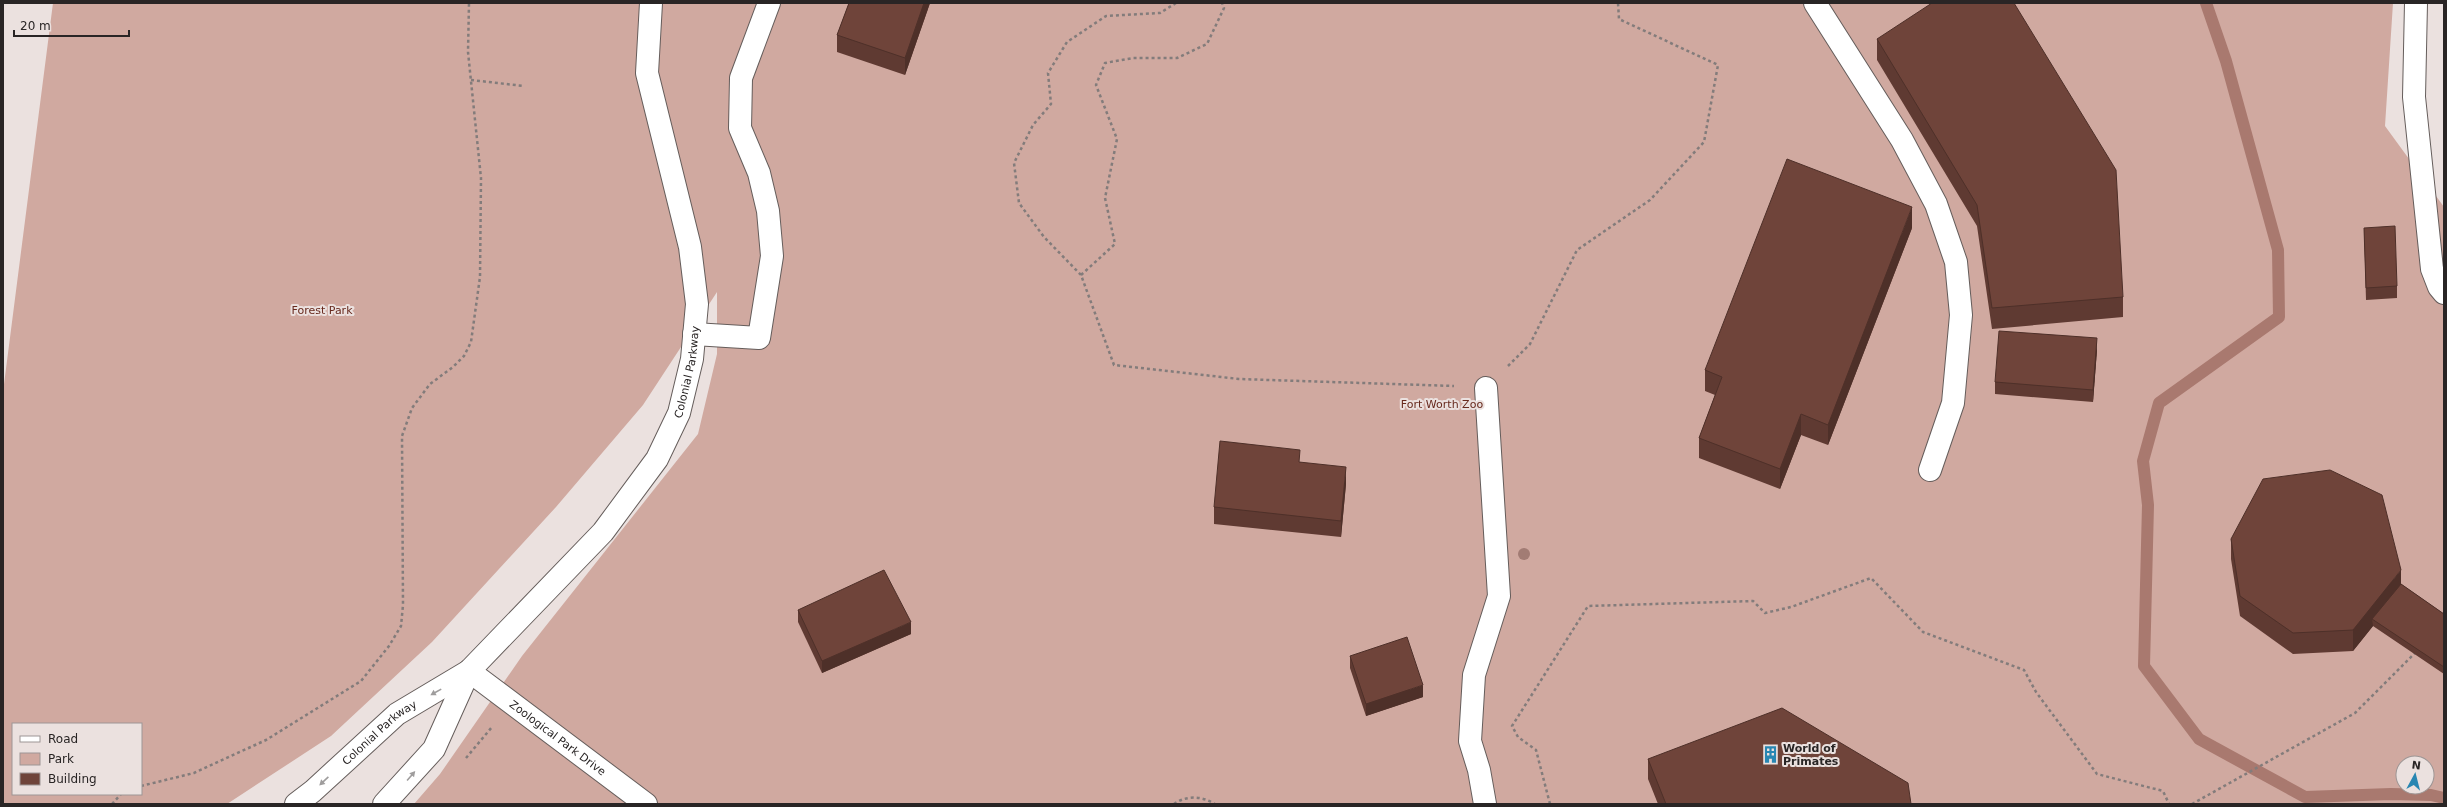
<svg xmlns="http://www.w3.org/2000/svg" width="2447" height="807" viewBox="0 0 2447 807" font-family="'DejaVu Sans',sans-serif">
	<rect width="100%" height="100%" fill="#ebe1df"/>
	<!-- green -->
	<path fill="#d0a9a0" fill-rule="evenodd" d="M53 3H2393L2385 126 2444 207V804H414L440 774 522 656 698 434 717 354V292L643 405 556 507 432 642 331 736 227 804H3V392ZM13 724H141V794H13ZM2403 763H2427V787H2403Z"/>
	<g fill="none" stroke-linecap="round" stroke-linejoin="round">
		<!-- stream -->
		<path stroke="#a9796f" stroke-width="12" d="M2206 3 2226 61 2278 250 2279 317 2159 403 2143 461 2148 505 2144 666 2199 739 2305 797 2391 794 2431 795 2444 798"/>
		<defs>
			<g id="minor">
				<path d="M1815 3 1902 140 1936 204 1956 262 1961 315 1953 403 1930 470"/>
				<path d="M2416 3 2414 97 2432 269 2439 287 2444 293"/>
				<path d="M694 334 759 338 772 256 768 211 759 173 740 128 741 78 769 3"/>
				<path id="s1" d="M469 671 646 804"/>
				<path id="s2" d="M296 804 313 791 397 714 469 671 603 532 657 459 679 413 692 359 697 304 690 247 647 73 651 3"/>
				<path d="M384 804 434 749 469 671"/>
				<path d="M1485 804 1479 770 1470 741 1474 675 1499 596 1486 388"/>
			</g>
		</defs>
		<!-- minor casing -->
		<use href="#minor" stroke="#655d5b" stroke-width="24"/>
		<!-- path -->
		<g stroke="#837c7b" stroke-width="2.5" stroke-dasharray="3 3" stroke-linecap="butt">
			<path d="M1176 3 1160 13 1106 16 1067 42 1048 73 1051 104 1033 125 1014 163 1019 203 1044 237 1081 275 1114 365 1239 379 1454 386"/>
			<path d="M471 80 524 86"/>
			<path d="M1081 275 1115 244 1105 198 1117 139 1096 85 1105 63 1133 58H1177L1207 44 1224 8 1222 3"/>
			<path d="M1508 366 1530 344 1577 250 1650 200 1704 142 1718 65 1619 19 1618 3"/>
			<path d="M466 758 492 727"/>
			<path d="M141 786 194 773 266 740 361 681 389 646 401 626 403 605 402 436 412 408 430 384 453 367 464 356 471 342 480 277 481 178 468 52 469 3"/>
			<path d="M112 804 121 794"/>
			<path d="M1174 804C1187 795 1202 796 1215 804"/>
			<path d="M1550 804 1536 750 1518 737 1512 726 1588 606 1753 601 1765 613 1791 607 1871 578 1923 632 2024 670 2036 692 2097 774 2163 791 2169 804"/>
			<path d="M2192 804 2355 713 2416 652"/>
		</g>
		<!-- minor -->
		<use href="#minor" stroke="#fff" stroke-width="22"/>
	</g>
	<!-- trees -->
	<circle fill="#a27c74" cx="1524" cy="554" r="6"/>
	<!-- wall -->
	<g fill="#5f3a32">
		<path d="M849 3H930L905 75 837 52V35Z"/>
		<path d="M1877 39 2123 297V317L1992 329 1977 226 1877 60Z"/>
		<path d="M1912 228 1828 445 1801 435 1780 489 1699 458V438L1715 395 1705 391V370Z"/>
		<path d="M2364 228 2397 286V298L2366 300Z"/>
		<path d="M2097 350 2093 402 1995 394V382Z"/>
		<path d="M1300 462 1346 484 1341 537 1214 524V507Z"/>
		<path d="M2231 539 2401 584 2444 614V674L2373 626 2353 651 2293 654 2240 616 2231 559Z"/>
		<path d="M798 610 911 634 822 673 798 622Z"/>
		<path d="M1350 656 1423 697 1366 716 1350 668Z"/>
		<path d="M1648 759 1911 804H1658L1648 779Z"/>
	</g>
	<!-- shaded-wall -->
	<g fill="#4e3029">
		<path d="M924 3H930L905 75V58Z"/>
		<path d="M1912 207V228L1828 445V425Z"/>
		<path d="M2097 338V350L2093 402V390Z"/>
		<path d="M1801 414V435L1780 489V469Z"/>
		<path d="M1346 467V484L1341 537V521Z"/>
		<path d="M2401 570V590L2372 619 2373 626 2353 651V630Z"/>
		<path d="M911 622V634L822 673V661Z"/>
		<path d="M1423 685V697L1366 716V704Z"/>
	</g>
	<!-- building -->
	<g fill="#6f443a" stroke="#4e3029">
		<path d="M849 3H924L905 58 837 35Z"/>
		<path d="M1932 3H2014L2116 170 2123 297 1992 308 1977 205 1877 39Z"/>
		<path d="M1787 159 1912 207 1828 425 1801 414 1780 469 1699 438 1722 377 1705 370Z"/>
		<path d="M2395 226 2397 286 2366 288 2364 228Z"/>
		<path d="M1999 331 2097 338 2093 390 1995 382Z"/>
		<path d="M1220 441 1300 450 1299 462 1346 467 1341 521 1214 507Z"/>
		<path d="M2330 470 2382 495 2401 570 2353 630 2293 633 2240 596 2231 539 2263 479Z"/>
		<path d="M884 570 911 622 822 661 798 610Z"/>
		<path d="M2401 584 2444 614V667L2372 619Z"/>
		<path d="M1407 637 1423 685 1366 704 1350 656Z"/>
		<path d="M1782 708 1908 783 1911 804H1666L1648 759Z"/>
	</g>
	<!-- one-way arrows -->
	<defs><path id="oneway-solid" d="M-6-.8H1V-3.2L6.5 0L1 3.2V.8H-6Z"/></defs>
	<g fill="#9f9d9d">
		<use href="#oneway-solid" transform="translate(436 692) rotate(151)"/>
		<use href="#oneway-solid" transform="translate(411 776) rotate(-49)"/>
		<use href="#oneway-solid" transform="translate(324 781) rotate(137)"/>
	</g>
	<!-- icons -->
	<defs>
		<symbol id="building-bare" viewBox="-9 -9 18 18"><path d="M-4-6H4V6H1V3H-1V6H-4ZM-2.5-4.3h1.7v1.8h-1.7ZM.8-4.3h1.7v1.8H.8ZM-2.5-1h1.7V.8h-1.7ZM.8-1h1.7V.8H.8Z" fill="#2886b2" stroke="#ebe1df" stroke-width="2.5" paint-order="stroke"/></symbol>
	</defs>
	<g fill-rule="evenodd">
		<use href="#building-bare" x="1758" y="742" width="25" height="25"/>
	</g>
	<g text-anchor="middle" stroke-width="4" stroke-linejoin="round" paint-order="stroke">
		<!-- park labels -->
		<g font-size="11" fill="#67291d" stroke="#ebe1df">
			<text x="322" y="314">Forest Park</text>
			<text x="1442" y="408">Fort Worth Zoo</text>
		</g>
		<!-- street labels -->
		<g font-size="11" fill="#292525" stroke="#ebe1df">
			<text dy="4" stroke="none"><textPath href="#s2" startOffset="596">Colonial Parkway</textPath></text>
			<text dy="4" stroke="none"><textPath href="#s2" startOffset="110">Colonial Parkway</textPath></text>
			<text dy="4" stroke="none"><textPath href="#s1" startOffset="111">Zoological Park Drive</textPath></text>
		</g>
		<!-- poi labels -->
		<g font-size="11" font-weight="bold" fill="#292525" stroke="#ebe1df" text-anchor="start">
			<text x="1783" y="752">World of<tspan x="1783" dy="13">Primates</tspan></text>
		</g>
	</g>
	<!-- border -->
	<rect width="2447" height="807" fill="none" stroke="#292525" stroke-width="8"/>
	<!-- legend -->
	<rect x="12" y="723" width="130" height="72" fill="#ebe1df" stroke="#9d9695"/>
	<rect x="20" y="736" width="20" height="6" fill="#ffffff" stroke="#9d9695"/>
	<text x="48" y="743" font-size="12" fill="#292525">Road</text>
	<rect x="20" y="753" width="20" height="12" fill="#d0a9a0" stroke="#9d9695"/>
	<text x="48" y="763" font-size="12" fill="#292525">Park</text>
	<rect x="20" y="773" width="20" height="12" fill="#6f443a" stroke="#9d9695"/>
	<text x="48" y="783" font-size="12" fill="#292525">Building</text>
	<!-- north arrow -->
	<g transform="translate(2415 775) rotate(7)"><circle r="19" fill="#ebe1df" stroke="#9d9695"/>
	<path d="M0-3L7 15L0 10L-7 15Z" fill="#2886b2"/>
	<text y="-6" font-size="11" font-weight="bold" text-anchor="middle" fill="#292525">N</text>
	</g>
	<!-- scale -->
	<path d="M14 30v6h115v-6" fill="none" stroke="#292525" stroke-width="2"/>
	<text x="20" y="30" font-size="12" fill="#292525" stroke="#ebe1df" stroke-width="3" paint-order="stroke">20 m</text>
</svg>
